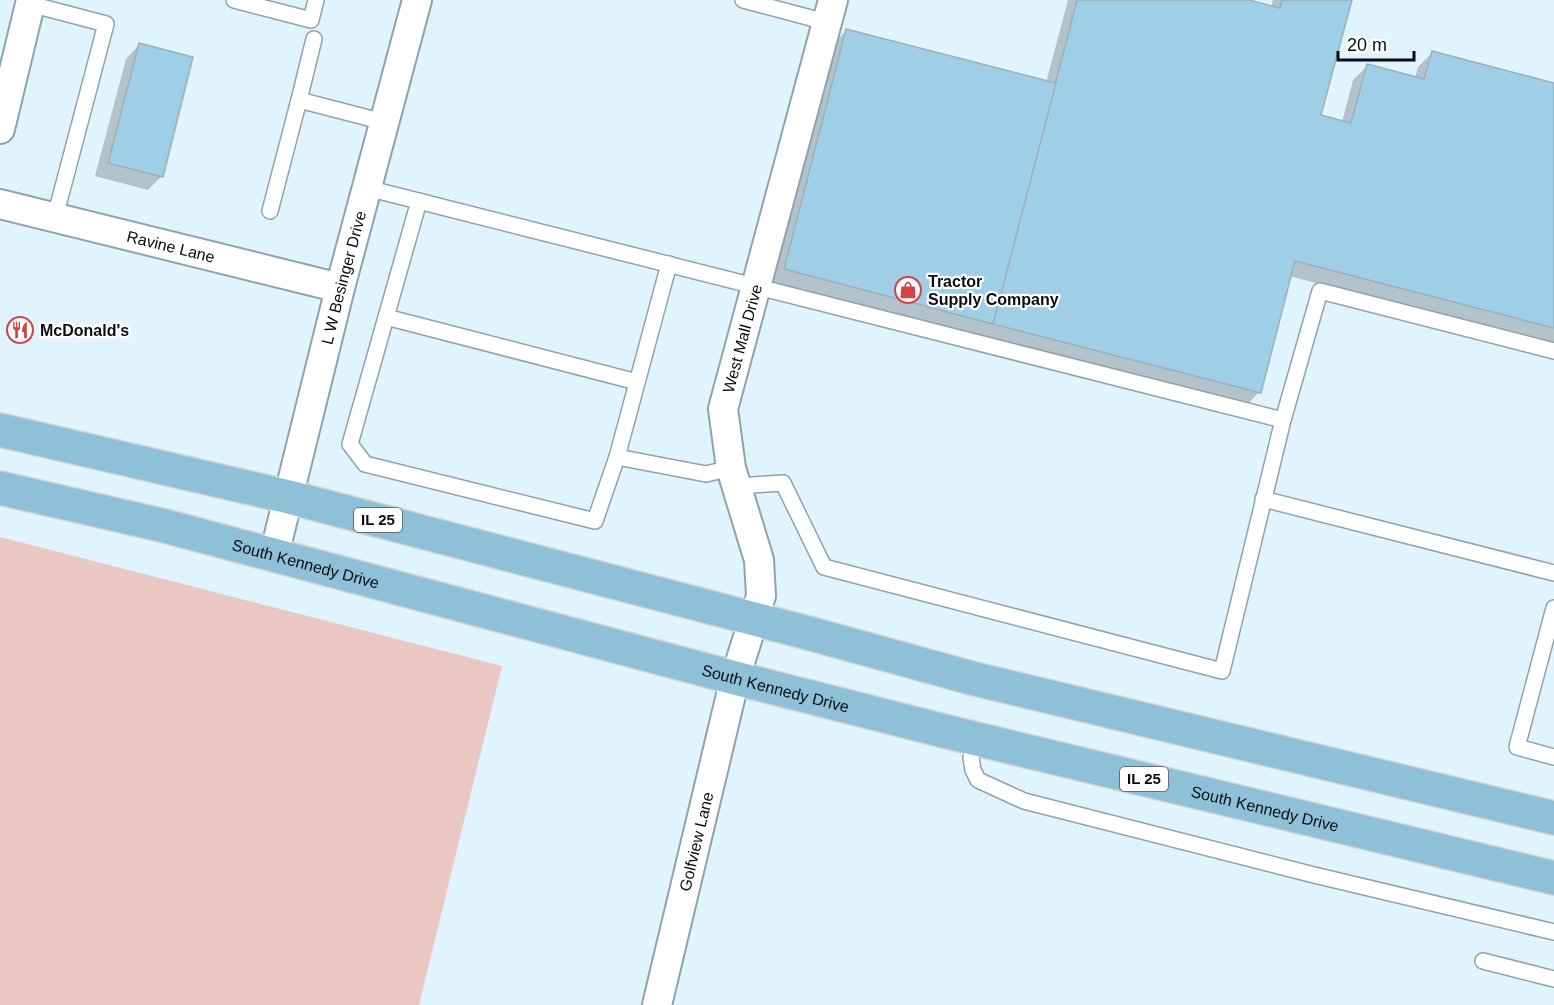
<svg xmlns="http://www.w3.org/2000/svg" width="1554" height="1005" viewBox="0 0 1554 1005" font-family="Arial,sans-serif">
	<rect width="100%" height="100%" fill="#e0f4fe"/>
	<!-- green -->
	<path fill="#ebc7c4" d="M0 537 502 666 419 1005H0Z"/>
	<!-- shadow -->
	<g fill="#0003">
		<path d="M1068 0H1243L1271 7 1273 0H1350L1320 116 1342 122 1353 80 1367 66 1415 78 1418 67 1432 53 1554 85V345L1289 276 1259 392 1246 406 771 283 832 45 846 31 1046 83Z"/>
		<path d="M139 45 162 176 148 190 95 176 126 59Z"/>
	</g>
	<!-- building -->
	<g fill="#9fcee7" stroke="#9dafb9" stroke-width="1.5">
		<path d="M1077 0H1249L1280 8 1282 0H1352L1321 115 1351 123 1367 64 1424 79 1432 51 1554 83V328L1295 261 1261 393 993 324Z"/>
		<path d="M846 29 1056 83 993 324 784 269Z"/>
		<path d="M139 43 193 57 163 177 108 163Z"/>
	</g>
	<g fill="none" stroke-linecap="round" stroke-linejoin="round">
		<defs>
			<g id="service">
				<path d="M234 0 311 20 316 0"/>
				<path d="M743 0 826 22"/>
				<path d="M30 4 106 24 55 217"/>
				<path d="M299 100 314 39"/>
				<path d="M367 188 1283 420"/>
				<path d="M419 201 350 444 365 464 595 521 617 457 706 474 731 468"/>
				<path d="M270 211 299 100 384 122"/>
				<path d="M386 317 637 382"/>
				<path d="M617 457 669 264"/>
				<path d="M736 486 783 483 824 567 1222 671 1283 420 1320 291 1554 351"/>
				<path d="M1263 499 1554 573"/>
				<path d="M1554 608 1517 747 1554 757"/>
				<path d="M975 739 971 758 973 770 978 780 1024 801 1314 875 1554 932"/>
				<path d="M1483 961 1554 979"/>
			</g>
			<g id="minor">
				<path d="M0 129 31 0"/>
				<path id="s1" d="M0 204 340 288"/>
				<path id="s2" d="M274 555 340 288 417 0"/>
				<path id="s3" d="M657 1005 735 678 761 596 759 560 731 468 723 409 833 0"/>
			</g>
			<g id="primary">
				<path d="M0 430 289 497 808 633 975 679 1554 818"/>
				<path id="s4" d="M0 488 165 526 735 678 952 733 1554 878"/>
			</g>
		</defs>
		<!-- service casing -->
		<use href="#service" stroke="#90a2ac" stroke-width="18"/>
		<!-- minor casing -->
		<use href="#minor" stroke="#90a2ac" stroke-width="32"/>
		<!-- primary casing -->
		<use href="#primary" stroke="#d2d3d4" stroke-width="36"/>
		<!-- service -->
		<use href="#service" stroke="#fff" stroke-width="15"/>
		<!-- minor -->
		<use href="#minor" stroke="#fff" stroke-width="28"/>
		<!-- primary -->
		<use href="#primary" stroke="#8ec1d8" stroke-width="33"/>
	</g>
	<!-- icons -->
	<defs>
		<symbol id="shop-ring" viewBox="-11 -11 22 22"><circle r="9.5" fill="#fff" stroke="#d24344" stroke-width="1.5"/><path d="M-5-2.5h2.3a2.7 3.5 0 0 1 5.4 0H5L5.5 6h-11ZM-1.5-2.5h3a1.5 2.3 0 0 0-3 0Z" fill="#d24344"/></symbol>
		<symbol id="restaurant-ring" viewBox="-11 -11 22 22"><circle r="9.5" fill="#fff" stroke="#d24344" stroke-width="1.5"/><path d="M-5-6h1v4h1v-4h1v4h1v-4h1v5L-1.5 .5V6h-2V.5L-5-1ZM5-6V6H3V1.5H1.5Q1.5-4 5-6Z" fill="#d24344"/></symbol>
	</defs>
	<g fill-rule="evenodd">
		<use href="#shop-ring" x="893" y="275" width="30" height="30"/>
		<use href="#restaurant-ring" x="5" y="315" width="30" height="30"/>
	</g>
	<g text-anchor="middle" stroke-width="4.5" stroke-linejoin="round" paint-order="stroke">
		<!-- shield labels -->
		<g fill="#fff" stroke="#515658" stroke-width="1.5">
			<rect x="354" y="508" width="48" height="24" rx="4.5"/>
			<rect x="1120" y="767" width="48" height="24" rx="4.5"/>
		</g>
		<g font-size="15" font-weight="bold" fill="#070d11">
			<text x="378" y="525">IL 25</text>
			<text x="1144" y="784">IL 25</text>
		</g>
		<!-- street labels -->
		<g font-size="16" fill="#070d11" stroke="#fff">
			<text dy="6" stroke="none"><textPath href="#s1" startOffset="176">Ravine Lane</textPath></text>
			<text dy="6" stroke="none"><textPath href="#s2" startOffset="286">L W Besinger Drive</textPath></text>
			<text dy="6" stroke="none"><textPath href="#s3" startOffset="687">West Mall Drive</textPath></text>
			<text dy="6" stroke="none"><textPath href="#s4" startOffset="315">South Kennedy Drive</textPath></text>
			<text dy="6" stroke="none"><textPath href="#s4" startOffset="801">South Kennedy Drive</textPath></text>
			<text dy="6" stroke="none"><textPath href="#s4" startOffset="1305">South Kennedy Drive</textPath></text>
			<text dy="6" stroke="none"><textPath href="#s3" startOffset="168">Golfview Lane</textPath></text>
		</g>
		<!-- poi labels -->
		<g font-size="16" font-weight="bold" fill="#070d11" stroke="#fff" text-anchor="start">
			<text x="928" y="287">Tractor<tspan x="928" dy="18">Supply Company</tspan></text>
			<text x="40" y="336">McDonald's</text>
		</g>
	</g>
	<!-- scale -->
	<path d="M1338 51v9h76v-9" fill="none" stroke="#070d11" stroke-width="3"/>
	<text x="1347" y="51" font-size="18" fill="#070d11" stroke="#ffffff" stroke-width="4.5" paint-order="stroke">20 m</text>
</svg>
